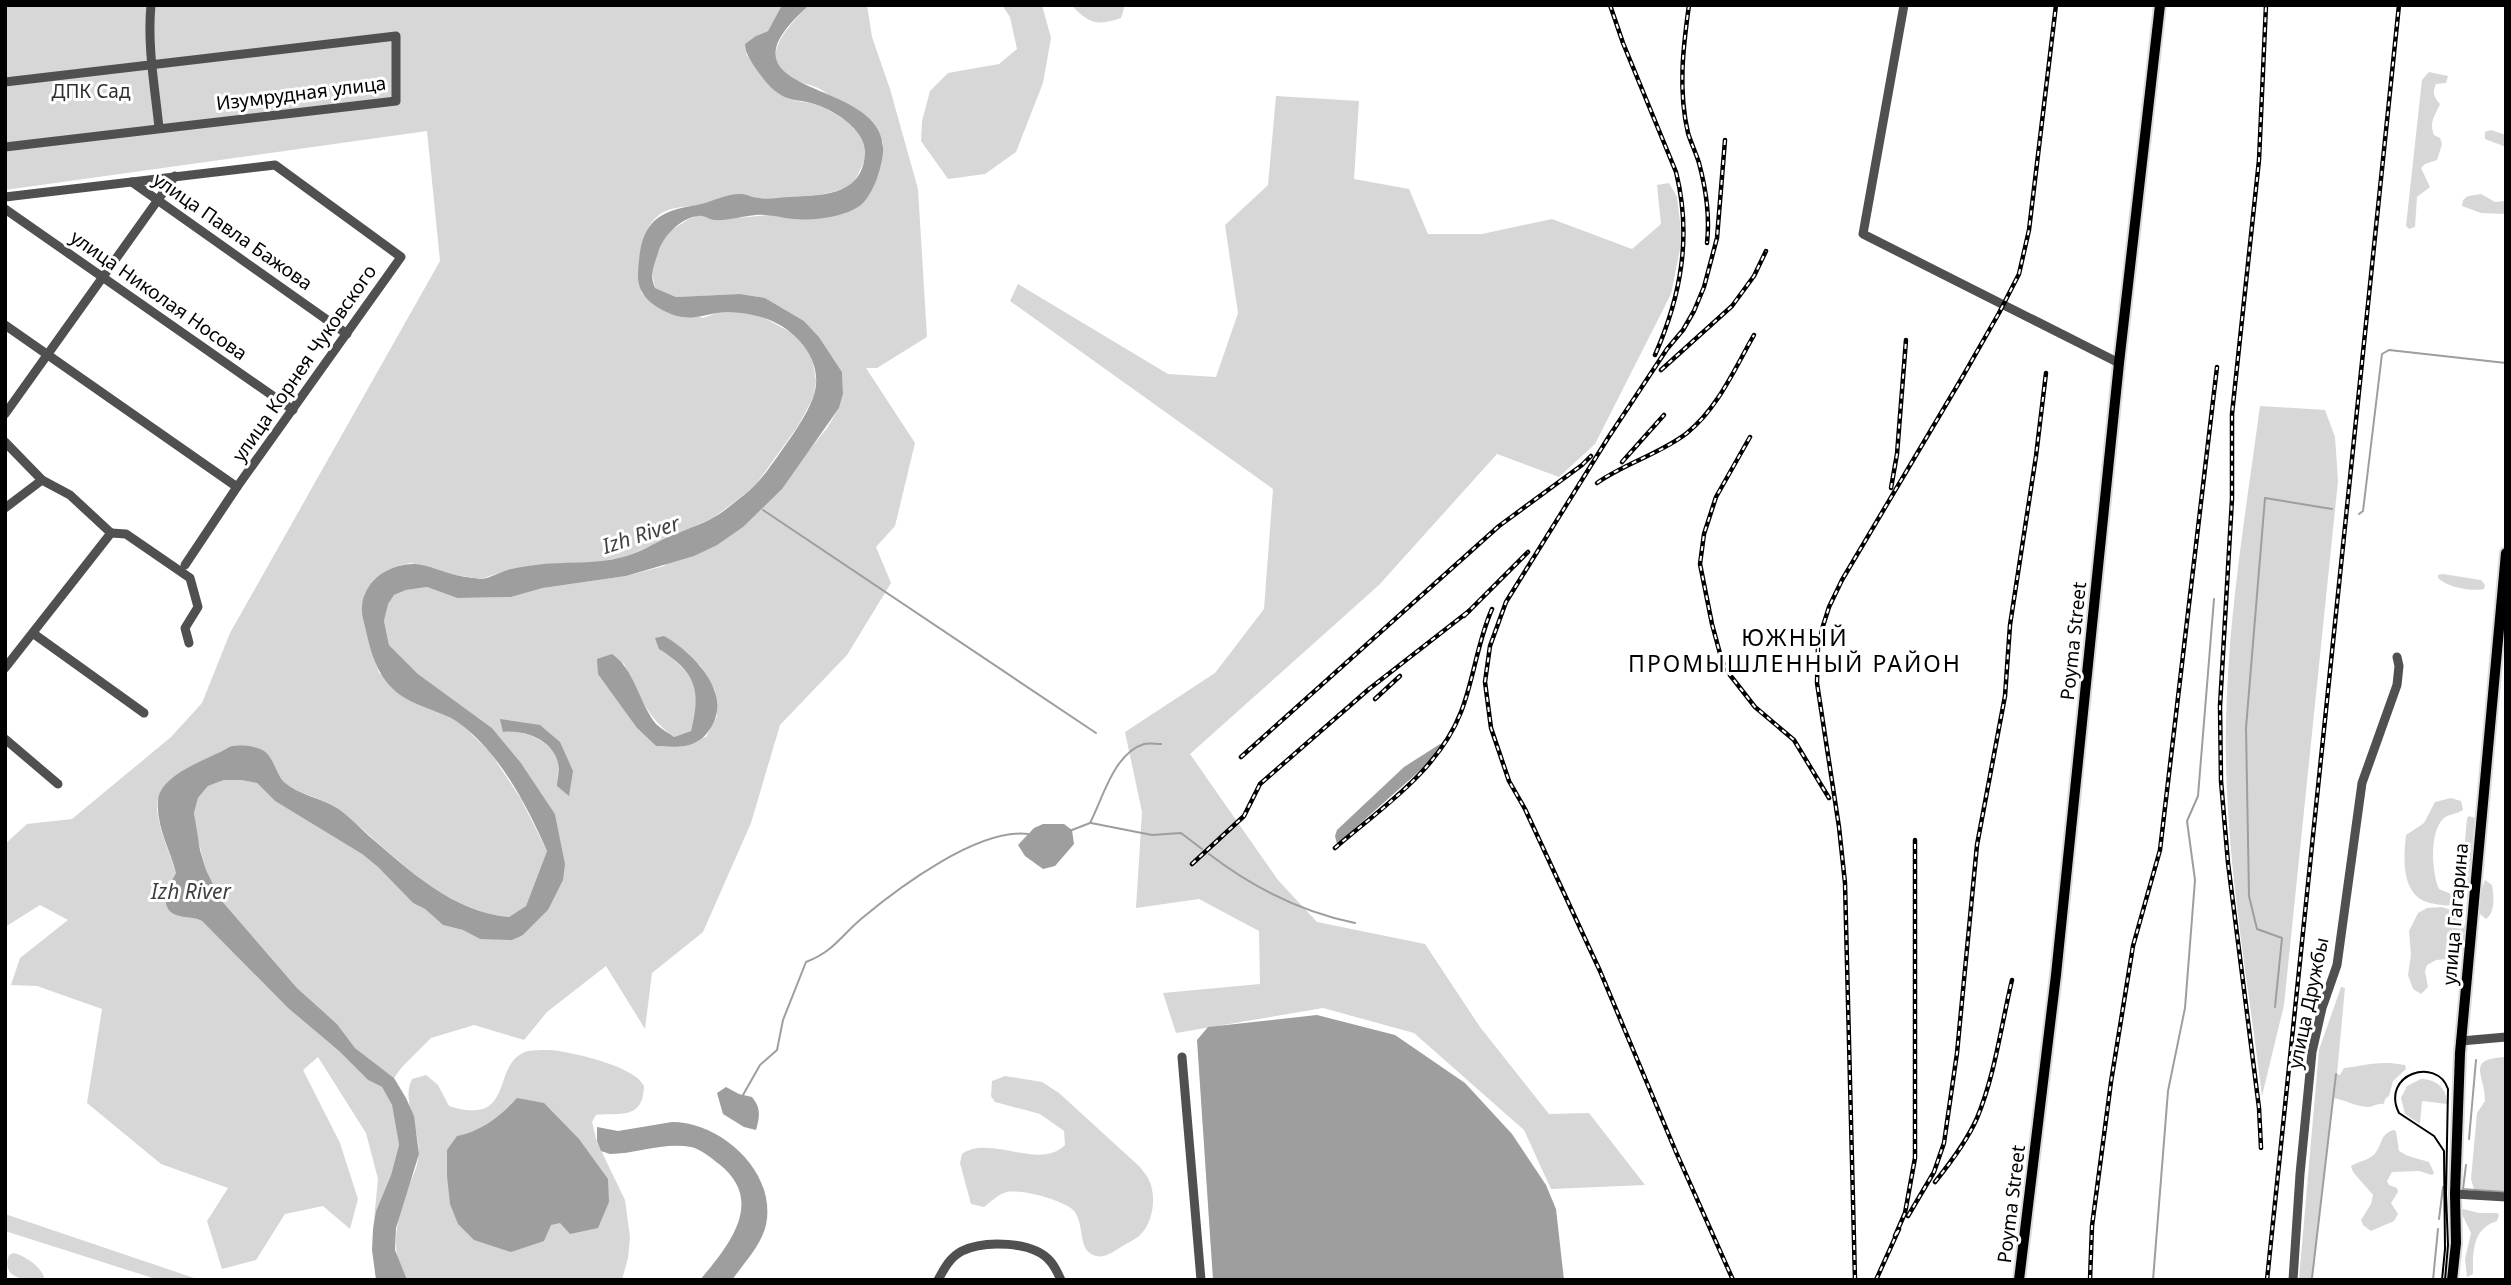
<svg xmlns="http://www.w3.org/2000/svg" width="2511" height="1285" viewBox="0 0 2511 1285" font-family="'Noto Sans',sans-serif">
	<rect width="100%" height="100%" fill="#fff"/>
	<!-- green -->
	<g fill="#d7d7d7" fill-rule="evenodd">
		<path d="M5 5H782L768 31 756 36 746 54C759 73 769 88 790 99 796 102 803 101 810 103 823 105 857 125 863 137 868 146 866 159 861 168 858 174 855 182 850 185 834 196 781 200 761 199 754 198 748 194 741 194 726 195 714 202 700 205 686 207 671 206 659 215 638 231 636 271 642 294L703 318 717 313 736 312 761 316 799 337 809 352 813 363 816 381 814 396 798 426 754 487 713 518 625 557 596 562 534 565 511 569 481 579 449 574 411 563 401 565 375 579 365 593 362 608 369 643 379 673 439 712 461 724 490 752 521 799 547 851 526 906 509 917C453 912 410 871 369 835 358 826 349 816 337 808 321 797 299 795 284 782 276 774 273 758 263 751 257 746 240 744 232 746 228 747 223 751 218 753 198 764 168 773 159 796 151 816 171 854 176 873L167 887V908C178 918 189 915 202 921L288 1008 339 1051 368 1080 382 1087 392 1105 399 1145 391 1175 376 1211 373 1229 378 1179 366 1133 318 1057 303 1070 340 1143 358 1199 350 1229 323 1206 285 1214 256 1260 222 1269 207 1221 228 1188 161 1164 87 1103 102 1009 37 986 11 985 20 958 68 920 40 905 5 927V844L27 824 72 819 171 737 202 703 230 633 440 261 427 131 5 190Z"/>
		<path d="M809 5H867L872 37 890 89 918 189 927 337 877 368H866L915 443 895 526 876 547 891 583 847 655 780 725 751 823 703 932 652 973 645 1029 606 966 547 1012 524 1040 474 1025 431 1038 402 1067 394 1078 355 1048 337 1024 297 988 221 900 206 870 196 832 194 813 198 798 208 786 224 780H241L257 783 275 801 362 854 378 867 413 903 425 909 443 925 463 930 480 939 523 935 548 910 562 850 555 814 521 763 492 728 418 674 389 645 384 621 387 604 394 595 406 590 427 587 457 598 511 597 543 588 626 576 664 566 806 454 827 428 839 408 843 394 842 372 819 337 804 321 765 298 740 294 676 297 655 288 651 266 661 241 673 229 689 219 701 215 713 220 770 215 795 219 846 212 878 176 883 142C866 127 838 100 820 89 810 84 799 83 789 77 756 56 792 23 809 5ZM659 649 700 665 715 690 717 716 706 737 656 746 637 728 622 706 623 662C637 692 647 718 674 737L691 731C693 722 698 711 698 702 697 677 678 662 659 649ZM514 730 560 742 557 786C558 779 560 770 558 763 554 743 532 735 514 730Z"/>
		<path d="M1002 5H1042L1051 38 1043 83 1016 152 985 174 948 179 921 141 922 121 930 91 948 73 999 64 1017 49 1010 17Z"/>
		<path d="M1071 5H1125L1121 18C1096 26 1090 24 1071 5Z"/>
		<path d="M2429 72 2448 76 2446 83 2436 84C2432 93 2434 97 2440 104 2435 116 2429 121 2434 135L2440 138 2442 144 2437 160 2425 164 2421 168 2430 187 2417 197 2415 227 2409 229 2406 226 2422 80Z"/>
		<path d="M1276 96 1359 101 1354 179 1409 189 1428 234H1482L1552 219 1632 249 1661 224 1657 185 1669 183 1677 197 1682 239 1671 294 1595 444 1559 477 1497 454 1379 585 1190 754 1278 880 1317 922 1425 944 1480 1027 1549 1114 1589 1113 1645 1185 1551 1189 1524 1130 1414 1033 1323 1008 1176 1033 1163 993 1260 984 1259 931 1199 899 1136 908 1142 812 1125 732 1215 673 1264 609 1273 489 1010 301 1018 284 1168 374 1216 377 1238 313 1225 225 1268 185Z"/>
		<path d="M2491 130 2506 135V147L2485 139V132Z"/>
		<path d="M2481 194 2495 202 2506 201V214L2481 213 2462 206 2463 200 2468 196Z"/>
		<path d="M2260 406 2325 410 2335 437 2338 481 2284 1005 2262 1096C2247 972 2223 846 2226 722 2228 616 2246 511 2260 406Z"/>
		<path d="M2443 574 2481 580 2485 585 2484 589C2471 592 2447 587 2438 578V575Z"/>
		<path d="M2451 798 2461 801 2463 810C2457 814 2448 814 2443 819 2429 833 2432 873 2439 889L2461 898 2462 901C2454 907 2445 906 2435 904 2401 900 2403 861 2406 835L2424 823 2435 802Z"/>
		<path d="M2469 816 2475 818 2469 878 2468 884 2461 885 2467 818Z"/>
		<path d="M2485 880 2492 885C2494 896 2495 913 2486 919L2480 914 2479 896Z"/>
		<path d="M2441 907C2469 913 2472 936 2457 958L2436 960 2427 965 2425 971 2428 987 2421 994 2413 989 2408 975 2411 955 2409 931 2418 913 2427 908Z"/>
		<path d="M2341 987 2345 988 2337 1074 2340 1075 2344 1068C2369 1065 2379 1060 2405 1065L2406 1069 2393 1081 2389 1096 2385 1099 2384 1104C2377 1103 2374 1107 2367 1107 2353 1106 2344 1099 2333 1098L2312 1278 2299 1279 2319 1050Z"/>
		<path d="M550 1050C572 1052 635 1066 644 1086 643 1121 619 1112 596 1115L592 1122 597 1142 625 1200 630 1237 628 1258 622 1280H407C387 1250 398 1216 409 1185 413 1176 417 1168 418 1159 423 1130 400 1103 412 1079L426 1075 438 1085 449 1106C518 1128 489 1062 528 1051 535 1050 544 1050 550 1050Z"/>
		<path d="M2506 1057V1156C2502 1166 2506 1183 2506 1195L2475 1193 2471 1179 2477 1113 2485 1101C2486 1075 2464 1059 2506 1057Z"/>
		<path d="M1005 1076 1042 1082 1059 1093 1140 1167C1143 1171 1147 1176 1149 1180 1157 1197 1153 1224 1139 1236 1134 1240 1126 1244 1121 1247 1113 1252 1105 1258 1096 1256 1076 1251 1086 1223 1073 1210 1063 1200 1021 1189 1007 1192 998 1194 991 1202 984 1207L971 1204 960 1163 962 1154C989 1134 1040 1171 1065 1145L1064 1131 1040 1114 995 1102 991 1096 992 1081Z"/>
		<path d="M2421 1079C2436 1079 2447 1088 2447 1104L2422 1101 2420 1124 2405 1114 2401 1098 2407 1086Z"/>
		<path d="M2393 1130 2396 1131 2399 1151 2408 1156 2429 1162 2434 1173 2432 1175 2419 1171 2392 1172 2387 1181 2389 1185 2397 1188 2398 1192 2391 1203 2398 1214 2394 1221 2371 1231 2363 1225 2361 1220 2371 1204 2373 1195 2353 1172 2351 1166C2359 1161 2371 1160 2376 1152 2383 1142 2380 1135 2393 1130Z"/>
		<path d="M2463 1209 2479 1213H2497L2499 1215 2497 1221C2472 1229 2473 1251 2473 1274L2467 1277 2465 1259 2471 1233 2461 1212Z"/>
		<path d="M5 1214 200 1280H159L5 1231Z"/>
		<path d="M14 1253C27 1257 41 1266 45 1280 29 1280 0 1281 9 1255Z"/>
	</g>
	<!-- water -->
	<g fill="#9e9e9e">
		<path d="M782 5H809C798 16 785 27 778 42 756 96 888 86 883 153 881 169 875 189 864 202 850 217 813 221 793 219 781 218 769 214 756 215 743 216 727 221 714 220 709 220 704 215 699 216 681 217 662 237 658 253 654 266 649 274 655 288L676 297 740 294 765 298 804 321 819 337 842 372 843 394 839 408 782 489 743 527 717 545 694 556 626 576 543 588 511 597 457 598 427 587 406 590 394 595 388 604 384 621 389 645 418 674 492 728 521 763 555 814 565 864 563 880 548 910 523 935 512 940 480 939 463 930 443 925 425 909 413 903 378 867 362 854 275 801 257 783 241 780H224L208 786 198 798 194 813 200 850 206 870 221 900 297 988 337 1024 355 1048 394 1078 406 1098 414 1116 419 1154 396 1228 395 1250 407 1280H376L372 1250 373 1229 376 1211 391 1175 399 1145 392 1105 382 1087 368 1080 339 1051 288 1008 202 921C194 917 188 918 180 916 156 911 168 886 176 873 170 849 156 827 158 801 159 777 200 762 218 753 223 751 228 747 232 746 241 744 256 746 264 751 274 758 276 774 284 782 299 795 321 798 337 808 349 816 358 826 369 836 410 871 453 912 509 917L526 906 547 851C527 806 502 757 463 726 446 712 423 709 405 698 380 683 372 658 366 631 365 624 361 615 362 607 362 594 371 581 381 574 418 553 429 571 465 577 467 577 480 579 481 579 491 578 502 571 511 569 519 567 527 566 535 565 564 561 594 565 623 557 635 554 648 547 660 541 676 533 695 527 711 519 723 513 733 503 744 495 759 484 769 468 780 453 792 436 805 418 813 398 827 360 793 324 757 316 745 313 730 311 717 313 699 316 690 321 671 314 653 307 637 295 638 274 640 227 651 212 697 205 712 202 727 193 743 194 749 195 754 198 759 198 769 200 781 197 791 197 822 195 862 196 865 154 867 130 833 109 811 103 800 100 791 101 781 95 769 88 762 77 754 66 749 58 746 54 745 44L756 36 768 31Z"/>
		<path d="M664 636C691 651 731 691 713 724 707 735 701 741 689 745 679 748 666 746 656 746L637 728 598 674 597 659 612 654C635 670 639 703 656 724 661 729 669 733 674 737L691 731C702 689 695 672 659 649L655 638Z"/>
		<path d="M500 719 540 725 560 742 573 771 569 796 557 786C557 779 560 770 558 763 553 740 524 729 503 732Z"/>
		<path d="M1440 744 1442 745 1433 759 1337 844 1335 836 1337 830 1404 767Z"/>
		<path d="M1043 824H1064L1072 830 1074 844 1055 866 1043 869 1025 856 1018 845 1034 828Z"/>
		<path d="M1317 1015 1395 1035 1465 1083 1512 1134 1546 1185 1556 1209 1564 1280H1213L1197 1040 1208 1027Z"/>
		<path d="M726 1087 739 1094 752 1097C761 1108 760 1116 756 1130L744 1127 723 1114 717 1093Z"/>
		<path d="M517 1098 544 1103 579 1139 608 1179 609 1202 598 1228 570 1234 560 1223 551 1225 544 1241 511 1252 474 1240 458 1224 450 1204 447 1176V1150L457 1136C481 1131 500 1117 517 1098Z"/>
		<path d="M672 1122C721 1122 777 1172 766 1225 761 1246 744 1263 732 1280H700C729 1245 766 1201 719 1164 711 1158 701 1149 691 1147 664 1142 636 1154 610 1154L601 1151 597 1141V1127L618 1131Z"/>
	</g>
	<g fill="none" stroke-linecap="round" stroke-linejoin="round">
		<!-- stream -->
		<g stroke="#9e9e9e" stroke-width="2">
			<path d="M763 510 1096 733"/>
			<path d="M2359 514 2363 511 2382 354 2389 350 2506 363"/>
			<path d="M1091 823 1152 835 1181 833 1202 849"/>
			<path d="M1072 830 1090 823C1103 798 1114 753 1144 744 1149 743 1156 744 1161 744"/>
			<path d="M1209 854C1252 887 1302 912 1355 923"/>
			<path d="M2275 1007 2282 938 2257 929 2249 896 2246 728 2265 498 2332 509"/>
			<path d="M743 1095 760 1065 777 1050 783 1020 806 962C834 951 840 937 861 919 898 888 978 828 1028 834"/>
			<path d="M2469 1139 2476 1060"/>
			<path d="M2461 1189 2506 1192"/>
			<path d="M2463 1189 2466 1165"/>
			<path d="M2439 1219 2443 1187"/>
			<path d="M2312 1278 2336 1074"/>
			<path d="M2153 1280 2168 1091 2185 1008 2195 880 2187 821 2198 796 2214 599"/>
			<path d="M2433 1280 2438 1229"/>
		</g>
		<defs>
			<g id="major">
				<path d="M2019 1280 2056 975 2119 363 2160 5"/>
				<path d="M2452 1280 2456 1243 2455 1194 2460 1053 2506 553"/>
			</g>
		</defs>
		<!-- major casing -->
		<use href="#major" stroke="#dbdbdb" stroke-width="14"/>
		<!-- minor -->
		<g stroke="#505050" stroke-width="9">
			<path d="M151 5C147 46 155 88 159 128"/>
			<path d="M1904 5 1863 234 2119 363"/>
			<path d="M5 82 396 36V101L5 147"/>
			<path d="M132 182 347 334"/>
			<path d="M5 197 275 165 401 257 237 487 185 565"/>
			<path d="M5 209 293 410"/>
			<path d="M5 325 237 487"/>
			<path d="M5 414 175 176"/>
			<path d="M5 442 42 480 70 495 111 533"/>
			<path d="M5 508 42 480"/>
			<path d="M111 533 126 534 190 578 198 607 185 628 189 643"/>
			<path d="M34 634 144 713"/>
			<path d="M5 668 111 533"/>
			<path d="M5 739 58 784"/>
			<path d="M2461 1041 2506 1037"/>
			<path d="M1182 1057 1201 1280"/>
			<path d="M2455 1194 2506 1197"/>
			<path d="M938 1280C944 1269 950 1257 962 1251 984 1240 1033 1241 1050 1261 1055 1266 1058 1274 1061 1280"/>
			<path d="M2293 1280 2300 1174 2312 1052 2322 1008 2337 965 2362 783 2397 685 2399 666 2397 657"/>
		</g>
		<!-- major -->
		<use href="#major" stroke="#000" stroke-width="10"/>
		<!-- tram -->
		<path stroke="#000" stroke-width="2" d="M2442 1280 2445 1249 2444 1151 2434 1136 2399 1113C2380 1074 2437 1056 2448 1089L2446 1194 2448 1245 2445 1280"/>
		<defs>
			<g id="rail">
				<path d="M1610 5 1623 43 1676 172C1692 236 1681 296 1655 355"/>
				<path d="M1689 5C1683 48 1678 90 1688 133 1691 143 1696 153 1699 163 1706 189 1710 216 1707 243"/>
				<path d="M1725 140 1717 238 1704 287 1694 311 1683 330 1667 349 1608 438 1506 602 1490 646 1485 682 1491 728 1509 781 1525 809 1600 971 1676 1152 1733 1280"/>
				<path d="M1661 370 1732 306 1754 276 1766 251"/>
				<path d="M1750 437 1716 497 1704 534 1700 564 1712 624 1722 661 1730 675 1755 707 1794 740 1829 798"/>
				<path d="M1622 462 1664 415"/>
				<path d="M1597 483C1625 463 1660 454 1687 433 1718 408 1735 368 1754 335"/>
				<path d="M1891 488 1897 454 1906 340"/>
				<path d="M1464 616 1528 552"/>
				<path d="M1375 699 1400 676"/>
				<path d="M1241 757 1499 526 1582 465 1591 456"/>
				<path d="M1335 848C1381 808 1438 771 1461 712 1474 679 1477 643 1492 609"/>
				<path d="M1192 864 1244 816 1260 784 1369 689 1469 611"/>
				<path d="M2261 1148 2259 1108 2228 863 2221 781 2220 706 2232 499V414L2259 160 2266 5"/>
				<path d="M1935 1182C1951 1162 1967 1141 1977 1118 1995 1075 2001 1026 2012 980"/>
				<path d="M1908 1216 1934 1172 1944 1143 1957 1053 1977 845 2005 696 2010 625 2036 456 2046 373"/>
				<path d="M1895 1236 1905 1213 1915 1158V840"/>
				<path d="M1855 1280 1845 883 1839 827 1817 683 1818 646 1823 626 1829 607 1842 580 1963 376 1999 313 2019 274 2029 230 2056 5"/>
				<path d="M1876 1280 1899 1229"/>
				<path d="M2090 1280 2092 1226 2111 1082 2133 946 2160 850 2217 367"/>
				<path d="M2267 1280 2399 5"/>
			</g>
		</defs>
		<!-- rail casing -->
		<use href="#rail" stroke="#000" stroke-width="4.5"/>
		<!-- rail -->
		<use href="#rail" stroke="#fff" stroke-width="2" stroke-dasharray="5" stroke-linecap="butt"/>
	</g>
	<g text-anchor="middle" stroke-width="6" stroke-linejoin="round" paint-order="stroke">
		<!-- park labels -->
		<g font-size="19" fill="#2e2e2e" stroke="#fff">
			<text x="91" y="98">ДПК Сад</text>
		</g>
		<!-- street labels -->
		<g font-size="19" fill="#000" stroke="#fff">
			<text transform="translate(301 93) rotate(-7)" y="7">Изумрудная улица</text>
			<text transform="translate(233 231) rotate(35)" y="7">улица Павла Бажова</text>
			<text transform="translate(159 295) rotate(35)" y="7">улица Николая Носова</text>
			<text transform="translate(304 363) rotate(-55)" y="7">улица Корнея Чуковского</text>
			<text transform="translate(2073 641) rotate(-84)" y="7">Poyma Street</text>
			<text transform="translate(2455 914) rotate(-85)" y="7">улица Гагарина</text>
			<text transform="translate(2308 1003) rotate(-78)" y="7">улица Дружбы</text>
			<text transform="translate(2011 1204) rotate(-83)" y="7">Poyma Street</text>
		</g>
		<!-- water labels -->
		<g font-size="21" font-style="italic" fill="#3f3f3f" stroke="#fff">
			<text transform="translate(641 535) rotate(-18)" y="7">Izh River</text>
			<text x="191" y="899">Izh River</text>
		</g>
		<!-- quarter labels -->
		<g font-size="23" letter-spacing="2" fill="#000" stroke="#fff">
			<text x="1795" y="646">ЮЖНЫЙ<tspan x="1795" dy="26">ПРОМЫШЛЕННЫЙ РАЙОН</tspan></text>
		</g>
	</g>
	<!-- border -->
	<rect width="2511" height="1285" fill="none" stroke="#000000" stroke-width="14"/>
</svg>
